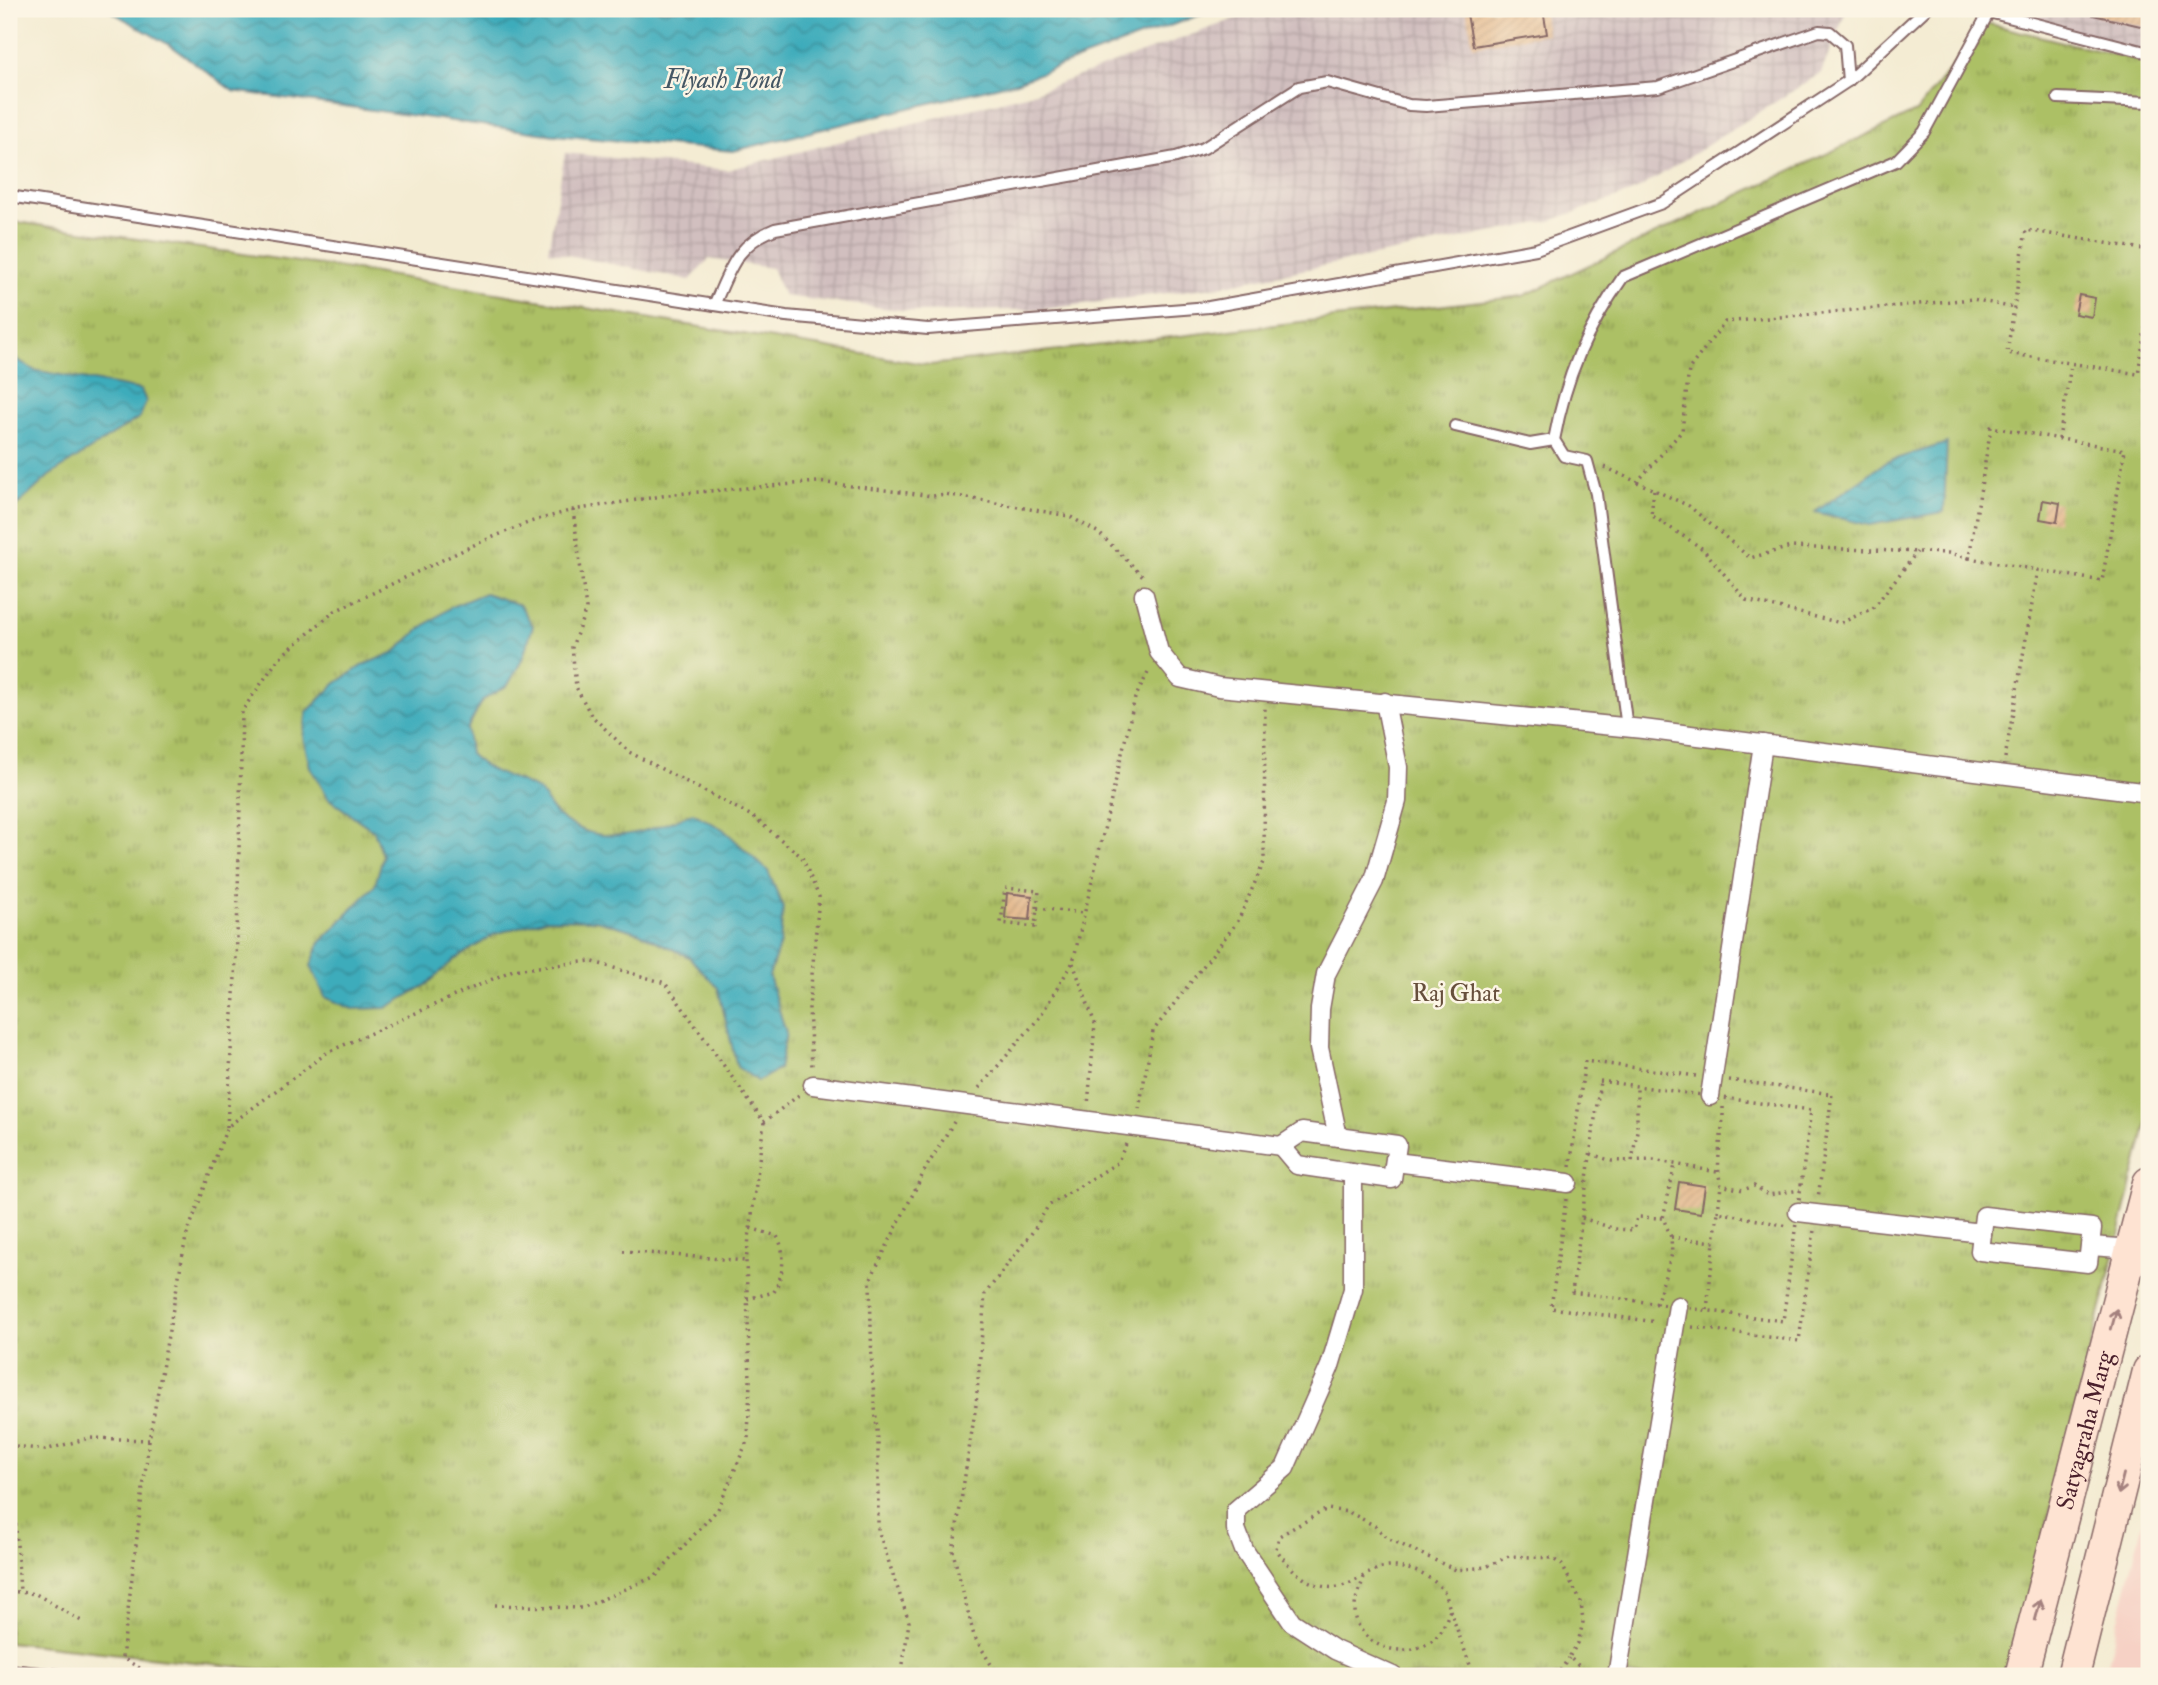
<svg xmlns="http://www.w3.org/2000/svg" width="2158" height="1685" viewBox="0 0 2158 1685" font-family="'IM FELL Double Pica',serif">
	<defs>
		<pattern id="industrial-grid" width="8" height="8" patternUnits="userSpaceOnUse" patternTransform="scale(1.75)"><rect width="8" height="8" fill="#d1bfbf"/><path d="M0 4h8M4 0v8" fill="none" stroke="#b5a4a4"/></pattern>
		<pattern id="park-tufts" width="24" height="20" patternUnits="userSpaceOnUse" patternTransform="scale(1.75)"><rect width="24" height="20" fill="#acc065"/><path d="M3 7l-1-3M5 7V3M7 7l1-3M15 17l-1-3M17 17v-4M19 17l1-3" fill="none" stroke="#8e9b53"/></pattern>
		<pattern id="water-waves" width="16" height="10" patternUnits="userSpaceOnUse" patternTransform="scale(1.75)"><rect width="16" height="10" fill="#3dacbb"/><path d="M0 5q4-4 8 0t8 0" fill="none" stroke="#358b98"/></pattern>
		<pattern id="building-hatch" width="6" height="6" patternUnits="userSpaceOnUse" patternTransform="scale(1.75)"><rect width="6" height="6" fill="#e3b88c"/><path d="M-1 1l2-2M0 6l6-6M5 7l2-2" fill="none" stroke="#c49e79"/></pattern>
	</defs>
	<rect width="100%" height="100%" fill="#fcf5e5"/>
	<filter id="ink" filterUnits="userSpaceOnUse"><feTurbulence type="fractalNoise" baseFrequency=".0143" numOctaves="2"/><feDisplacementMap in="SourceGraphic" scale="14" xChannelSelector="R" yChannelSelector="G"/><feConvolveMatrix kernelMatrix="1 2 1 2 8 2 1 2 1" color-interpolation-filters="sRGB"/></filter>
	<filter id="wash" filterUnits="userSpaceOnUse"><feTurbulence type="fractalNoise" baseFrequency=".00686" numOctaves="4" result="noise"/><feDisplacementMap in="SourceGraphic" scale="28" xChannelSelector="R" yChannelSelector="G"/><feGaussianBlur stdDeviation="1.57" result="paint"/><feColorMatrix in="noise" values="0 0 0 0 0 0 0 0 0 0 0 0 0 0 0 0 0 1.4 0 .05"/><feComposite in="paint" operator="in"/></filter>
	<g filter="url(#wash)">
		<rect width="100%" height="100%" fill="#f4ecd3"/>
		<!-- built -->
		<path fill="#f6d1c5" d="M2149 1496V1676H2105Z"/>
		<!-- industrial -->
		<g fill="url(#industrial-grid)">
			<path d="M1262 9H1847L1821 73 1635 191 1550 221 1220 286 1045 309 918 312 784 296 772 268 709 259 690 280 548 251 565 153 727 170 1030 94Z"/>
			<path d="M1976 9H2149V53Z"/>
		</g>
		<!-- park -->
		<path fill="url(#park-tufts)" stroke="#7b7048" stroke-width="2" d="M1986 23 2149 63V1115L2009 1676H323L9 1642V221L363 271 930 365 1523 296 1916 112Z"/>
		<!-- water -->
		<g fill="url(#water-waves)" stroke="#446673" stroke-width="2">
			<path d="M107 9H1216L1016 82 733 151 555 135 233 91 173 47Z"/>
			<path d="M9 354 34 370 141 390 146 401 140 417 49 476 9 513Z"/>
			<path d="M1947 443 1944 512 1869 525 1815 512 1886 462Z"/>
			<path d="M485 593 520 605 533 626 522 660 508 685 483 700 467 729 470 754C493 776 509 775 536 789 545 794 548 807 556 814 601 852 644 832 693 813L723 829 768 871 783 907 780 943 769 976 786 1033 779 1069 758 1081 737 1067 718 988 689 957 638 932 596 920 546 919 495 934 454 960 426 985 386 1008 352 1009 325 997 311 966 319 944 375 885 383 856 374 831 329 799 310 767 303 737 307 712 335 684 363 665 395 652 420 629 451 607Z"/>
		</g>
		<g id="blocks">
			<!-- building -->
			<g fill="url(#building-hatch)">
				<path d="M1466 9H1543L1547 34 1473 46Z"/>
				<path d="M2094 9H2149V28L2093 15Z"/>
				<path d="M2079 295 2095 298 2092 317 2075 314Z"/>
				<path d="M2043 500 2060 503 2057 522 2040 519Z"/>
				<path d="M1007 893 1032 896 1030 920 1005 918Z"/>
				<path d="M1679 1182 1705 1186 1701 1213 1675 1209Z"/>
			</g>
		</g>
	</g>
	<g filter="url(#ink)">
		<use href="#blocks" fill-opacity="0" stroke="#866766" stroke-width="2"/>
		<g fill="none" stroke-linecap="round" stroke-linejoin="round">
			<defs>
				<g id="service">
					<path d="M1977 9 2149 53"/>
					<path d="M2058 98 2149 102"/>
					<path d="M9 196 786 316 928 329 1209 307 1536 249 1662 203 1848 81 1926 9"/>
					<path d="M714 305C730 270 736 244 775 229L1176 157 1204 148 1299 87 1327 82 1409 105 1426 106 1658 87 1819 31 1830 32 1845 45 1848 81"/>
					<path d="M1455 426 1530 444 1554 440"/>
					<path d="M1627 728 1596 494 1587 461 1564 456 1554 440C1566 376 1586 330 1623 277L1896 161 1924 132 1989 12"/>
					<path d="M9 1670 70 1676"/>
				</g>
				<g id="pedestrian">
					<path d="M1144 595 1159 652 1180 678 1219 687 1643 729 2149 793"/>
					<path d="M813 1085 1281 1146"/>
					<path d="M1710 1096 1763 744"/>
					<path d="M1302 1132 1397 1145 1392 1179 1297 1165 1281 1146Z"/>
					<path d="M1338 1137 1319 1048 1320 1009 1326 974 1374 881 1397 801 1398 767 1385 702"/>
					<path d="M1395 1162 1568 1183"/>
					<path d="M1353 1173V1289L1330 1366 1285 1468 1236 1510V1529L1244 1550 1292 1622 1335 1650 1393 1676"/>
					<path d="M1798 1212 1982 1233"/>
					<path d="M1984 1216 2092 1228 2088 1263 1980 1251Z"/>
					<path d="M2091 1246 2133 1249"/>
					<path d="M1617 1676 1678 1306"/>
				</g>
				<g id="secondary">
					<path id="s1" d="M2021 1676 2149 1183"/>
					<path d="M2073 1676 2149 1371"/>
				</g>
			</defs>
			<!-- service casing -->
			<use href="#service" stroke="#866766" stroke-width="14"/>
			<!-- pedestrian casing -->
			<use href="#pedestrian" stroke="#866766" stroke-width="21"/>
			<!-- secondary casing -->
			<use href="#secondary" stroke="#866766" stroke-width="35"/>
			<!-- path -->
			<g stroke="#866766" stroke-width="3.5" stroke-dasharray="2 5" stroke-linecap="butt">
				<path d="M2149 250 2026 230 2007 353 2138 374 2149 304"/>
				<path d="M2059 439 2071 365"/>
				<path d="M1605 467 1637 482 1682 431 1689 369 1725 322 1973 299 2014 308"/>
				<path d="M1637 482 1689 506 1750 558 1791 547 1948 553 1969 558"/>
				<path d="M1654 490 1651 515 1703 549 1746 600 1841 623 1873 608 1917 552"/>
				<path d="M573 510 586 609 572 647 576 687 591 715 629 752 752 816 802 857 819 897 809 1008 812 1067"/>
				<path d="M2005 758 2038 570 1969 558 1991 427 2125 450 2102 581 2038 570"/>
				<path d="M1037 908 1039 891 1005 888 1001 923 1035 927 1037 908 1084 913"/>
				<path d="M1073 963 1095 1024 1088 1105"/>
				<path d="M1729 1080 1832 1094 1818 1198"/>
				<path d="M1600 1081 1811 1110 1783 1321 1572 1292Z"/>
				<path d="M979 1088 1039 1018 1073 962 1135 698 1150 669"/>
				<path d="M1723 1107C1724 1133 1714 1161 1721 1185L1743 1190 1754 1186 1768 1195 1800 1190"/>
				<path d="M1139 1109 1153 1031 1238 921 1264 862 1265 708"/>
				<path d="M227 1127 237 939 242 711 279 658 335 611 476 544 530 522 573 510 675 494 818 482 933 496 945 494 1069 516 1099 533 1145 578"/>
				<path d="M1591 1154 1612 1161 1653 1160 1717 1172"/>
				<path d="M1632 1161 1637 1131V1086"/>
				<path d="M1570 1167 1585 1061 1696 1076"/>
				<path d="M1566 1199 1551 1308 1657 1322"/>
				<path d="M1718 1212 1721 1185"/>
				<path d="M1582 1218 1615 1229 1634 1230 1637 1217 1663 1218"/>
				<path d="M1671 1237 1714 1242 1718 1212 1788 1226"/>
				<path d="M623 1251 746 1261"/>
				<path d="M747 1299 774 1292C783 1275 787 1254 777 1236L750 1228"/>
				<path d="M1656 1304 1672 1254 1671 1237 1663 1218 1675 1165"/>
				<path d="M1707 1310 1714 1242"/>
				<path d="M1692 1327 1799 1341 1814 1230"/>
				<path d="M149 1440 122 1658 154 1676"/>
				<path d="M9 1445 45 1450 89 1438 149 1440 186 1237 227 1127 328 1052 513 970 590 961 665 983 764 1122 799 1095"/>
				<path d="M11 1447 20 1592"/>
				<path d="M1364 1577C1361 1587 1355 1597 1355 1608 1354 1649 1412 1664 1438 1635 1443 1629 1447 1618 1450 1610 1448 1604 1447 1595 1443 1590 1429 1573 1399 1562 1378 1569 1362 1575 1346 1590 1327 1587 1304 1584 1289 1567 1276 1549L1279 1536 1327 1509 1349 1512 1375 1526 1387 1538 1456 1570 1486 1567 1509 1556 1552 1558 1562 1565 1581 1602 1583 1622 1578 1643 1569 1657 1590 1676"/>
				<path d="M9 1591 36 1594 83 1622"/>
				<path d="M495 1605 582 1608 656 1576 718 1509 748 1439 750 1382 746 1261 764 1122"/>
				<path d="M1450 1610 1474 1676"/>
				<path d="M903 1664 909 1622 878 1530V1441L872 1373 870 1280 926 1168 954 1122"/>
				<path d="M998 1676 974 1636 953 1552 976 1405 985 1294 1034 1230 1048 1206 1117 1163 1127 1142"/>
				<path d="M1556 1676 1569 1658"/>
			</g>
			<!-- service -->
			<use href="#service" stroke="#fff" stroke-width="10"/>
			<!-- pedestrian -->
			<use href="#pedestrian" stroke="#fff" stroke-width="18"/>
			<!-- secondary -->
			<use href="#secondary" stroke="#fee3d2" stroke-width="32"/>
		</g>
		<!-- one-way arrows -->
		<defs><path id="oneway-shaft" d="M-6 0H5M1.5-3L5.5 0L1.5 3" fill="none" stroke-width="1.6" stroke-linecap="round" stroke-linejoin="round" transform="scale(1.75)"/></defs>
		<g stroke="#a4817e">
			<use href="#oneway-shaft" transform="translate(2114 1319) rotate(-75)"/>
			<use href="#oneway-shaft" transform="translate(2121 1484) rotate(104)"/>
			<use href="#oneway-shaft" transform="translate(2038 1610) rotate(-75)"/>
		</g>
	</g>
	<g text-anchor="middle" stroke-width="5" stroke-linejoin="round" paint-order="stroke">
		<!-- park labels -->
		<g font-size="24" fill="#674f3c" stroke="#fcf5e5">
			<text x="1456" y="1001">Raj Ghat</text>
		</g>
		<!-- street labels -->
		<g font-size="24" fill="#4a1f2b" stroke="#fcf5e5">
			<text dy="8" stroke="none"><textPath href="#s1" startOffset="254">Satyagraha Marg</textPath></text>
		</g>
		<!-- water labels -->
		<g font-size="26" font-style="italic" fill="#455765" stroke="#fcf5e5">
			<text x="723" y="88">Flyash Pond</text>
		</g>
	</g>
	<!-- margin -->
	<rect width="2158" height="1685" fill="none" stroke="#fcf5e5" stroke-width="35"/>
</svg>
